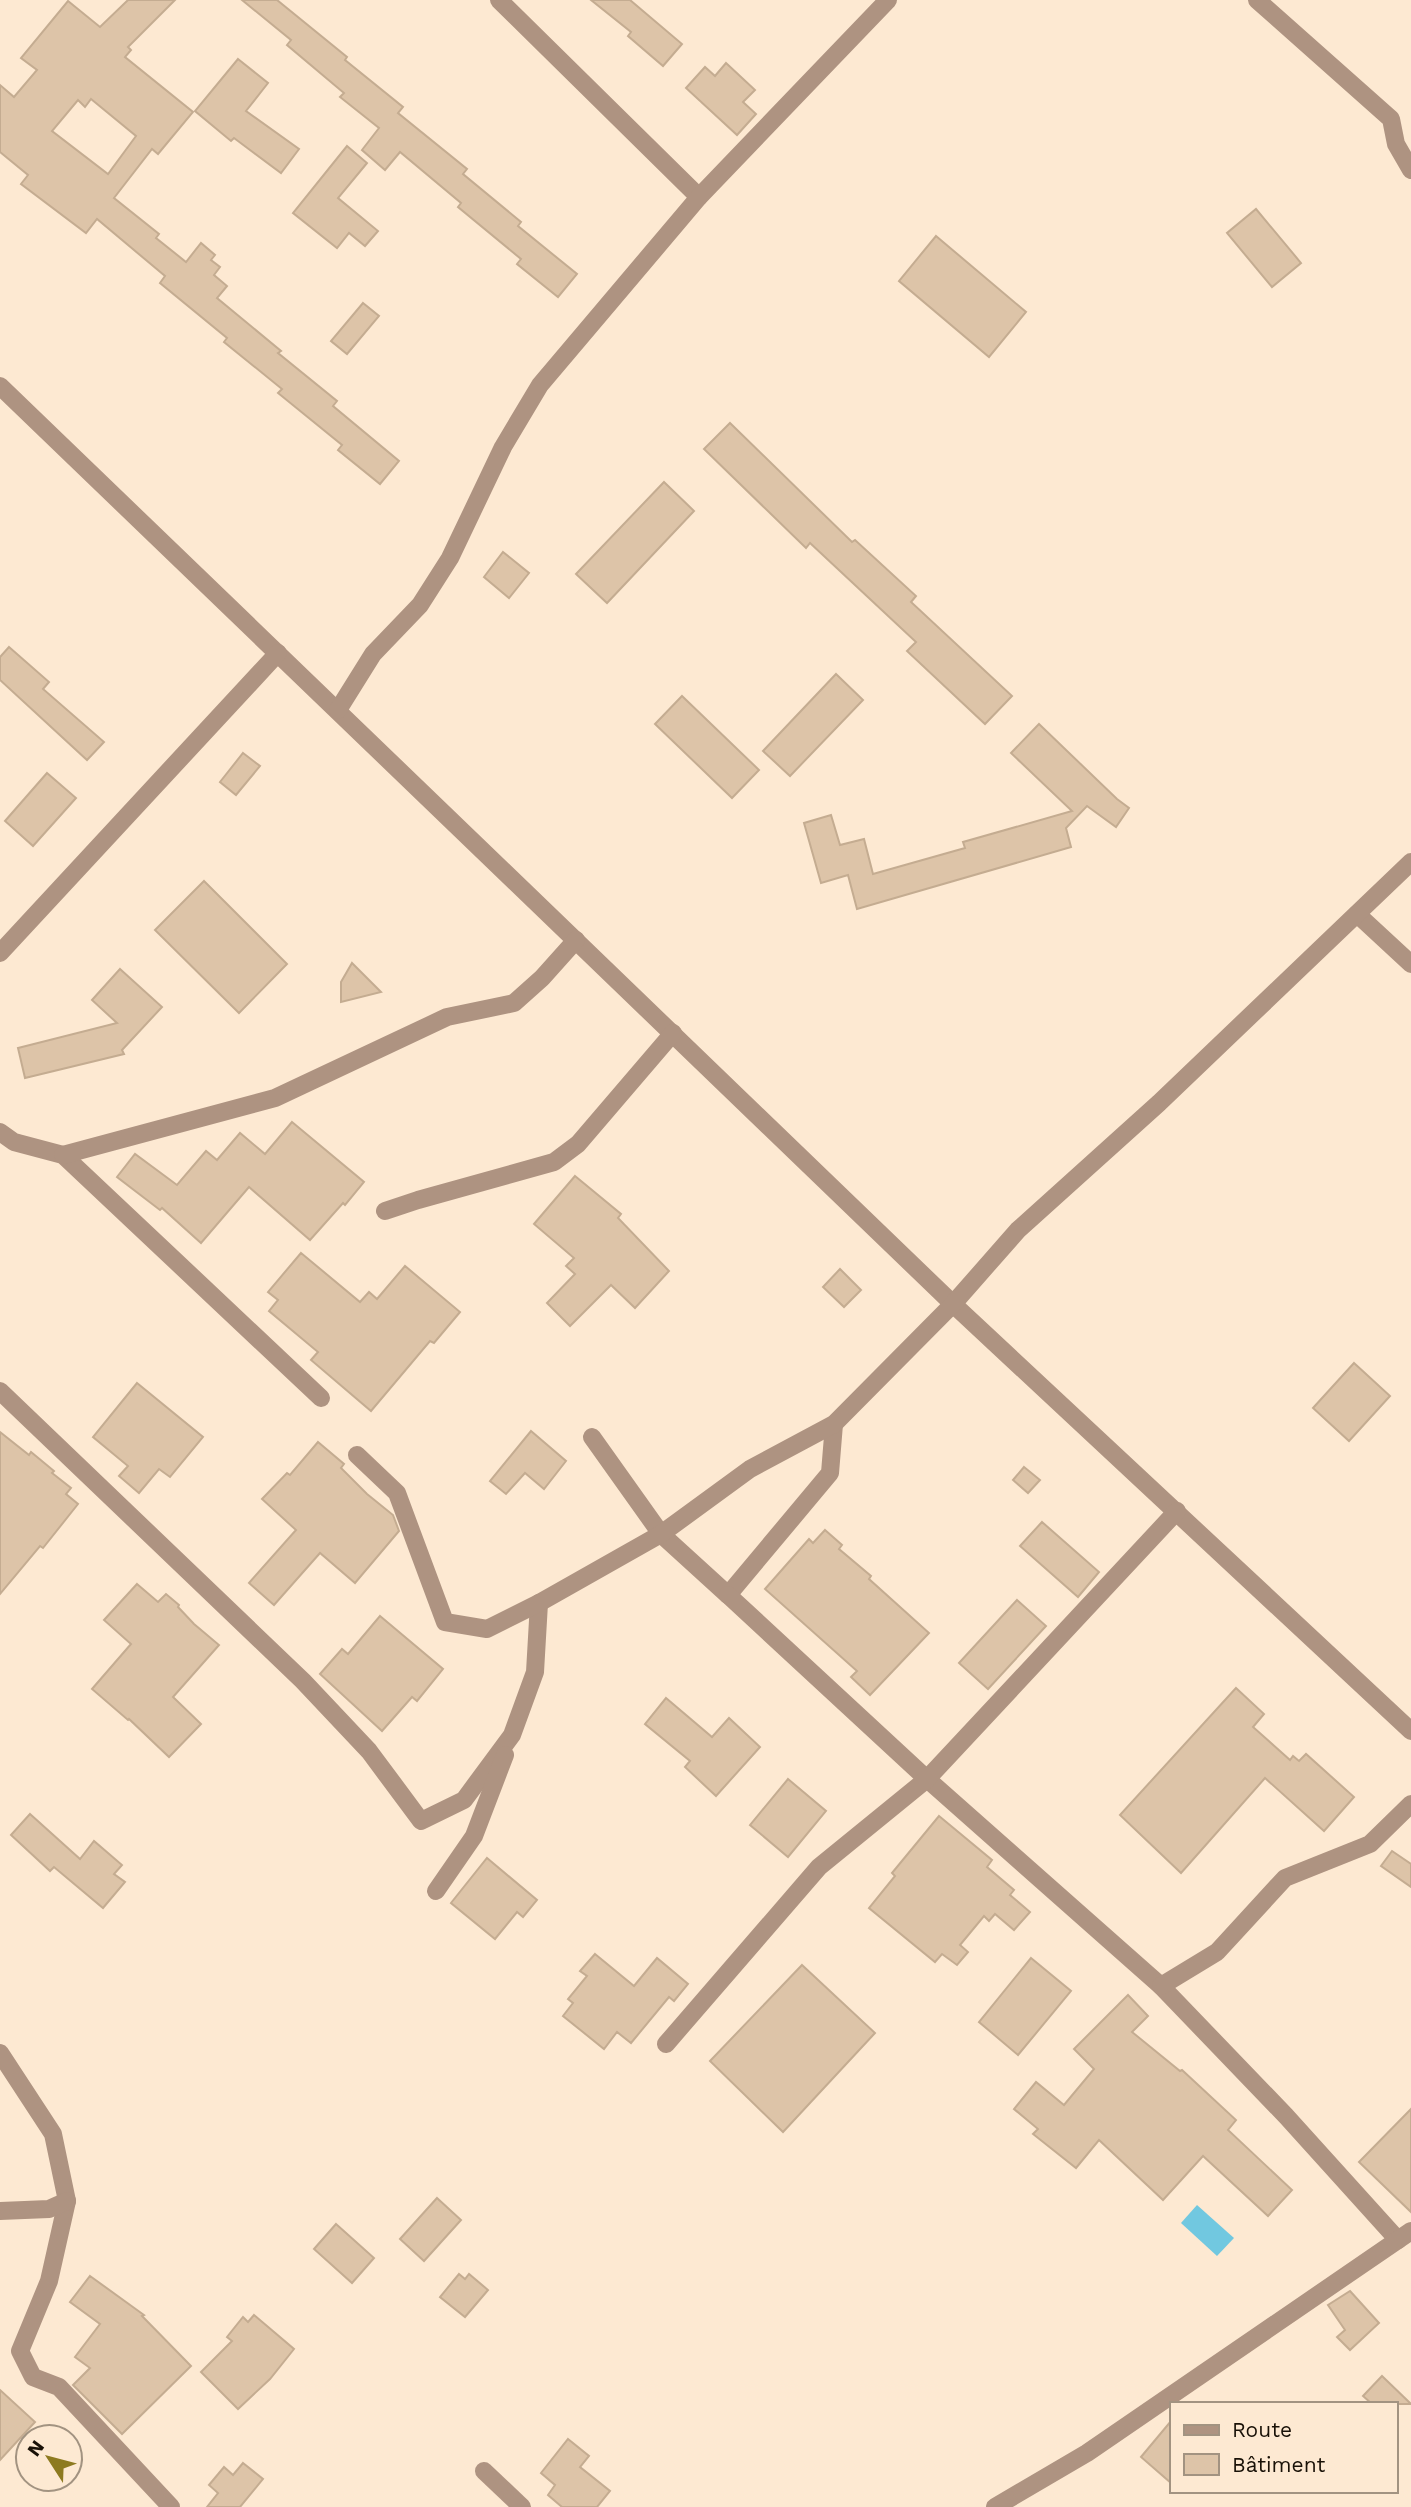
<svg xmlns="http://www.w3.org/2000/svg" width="1411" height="2507" viewBox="0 0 1411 2507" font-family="'Work Sans',sans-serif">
	<rect width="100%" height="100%" fill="#fde9d2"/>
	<!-- water -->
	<path fill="#71c8e0" d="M1197 2205 1234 2238 1217 2256 1181 2223Z"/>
	<!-- building -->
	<g fill="#ddc4a8" stroke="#c4ac91" stroke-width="2" fill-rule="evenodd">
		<path d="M128 0H175L128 47 131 50 125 57 193 112 158 154 152 149 114 198 159 234 156 238 186 262 201 243 215 255 211 260 220 267 214 275 227 286 217 298 281 351 278 353 337 401 333 406 399 461 380 484 338 450 342 445 278 393 282 389 224 342 227 338 160 283 165 276 97 219 86 233 21 184 28 175 0 152V85L14 97 37 70 21 58 68 1 100 27ZM91 99 136 136 108 174 52 131 78 100 85 107Z"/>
		<path d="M242 0H277L347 57 345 60 403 107 398 113 467 169 463 174 521 222 518 226 577 274 558 297 517 264 521 259 458 207 461 203 400 152 385 170 362 150 379 128 340 97 344 93 287 45 291 40Z"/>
		<path d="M591 0H630L682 44 663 66 628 36 631 32Z"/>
		<path d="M238 59 268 83 246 111 299 149 281 173 234 138 231 141 195 111Z"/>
		<path d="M726 63 755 90 743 102 756 114 737 135 686 88 705 67 715 76Z"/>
		<path d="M347 146 367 163 338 198 378 231 365 246 349 233 337 248 293 213Z"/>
		<path d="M1256 209 1301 263 1272 287 1227 233Z"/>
		<path d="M936 236 1026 312 989 357 899 281Z"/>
		<path d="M363 303 379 316 347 354 331 341Z"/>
		<path d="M730 423 852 542 855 540 916 596 911 602 1012 696 985 724 907 651 916 642 810 543 806 548 704 449Z"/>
		<path d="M664 482 694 511 607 603 576 574Z"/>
		<path d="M503 552 529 573 509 598 484 577Z"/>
		<path d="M9 647 49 682 43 689 104 742 87 760 0 680V657Z"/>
		<path d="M836 674 863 700 790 776 763 751Z"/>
		<path d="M682 696 759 770 732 798 655 724Z"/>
		<path d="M1039 724 1117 799 1129 808 1116 827 1087 806 1066 828 1071 847 857 909 848 875 821 883 804 823 831 815 840 845 864 839 873 874 965 848 963 842 1072 811 1011 753Z"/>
		<path d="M243 753 260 766 236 795 220 782Z"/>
		<path d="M47 773 76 798 33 846 5 821Z"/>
		<path d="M204 881 287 964 239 1013 155 930Z"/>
		<path d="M352 963 381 992 341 1002V982Z"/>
		<path d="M120 969 162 1007 122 1050 124 1054 25 1078 18 1048 117 1023 92 1000Z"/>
		<path d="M292 1122 364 1182 345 1205 343 1203 310 1240 249 1187 201 1243 162 1208 160 1210 117 1177 135 1154 177 1185 206 1151 217 1160 240 1133 265 1154Z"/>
		<path d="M575 1176 621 1214 618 1218 669 1271 635 1308 611 1285 570 1326 547 1303 575 1274 566 1266 574 1258 534 1224Z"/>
		<path d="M301 1253 360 1302 369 1292 377 1299 405 1266 460 1312 434 1343 430 1341 371 1411 311 1360 318 1352 269 1311 278 1300 268 1292Z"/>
		<path d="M840 1269 861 1290 844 1307 823 1287Z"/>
		<path d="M1354 1363 1390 1396 1349 1441 1313 1408Z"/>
		<path d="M137 1383 203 1437 170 1477 159 1469 139 1493 119 1476 128 1466 93 1437Z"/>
		<path d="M531 1431 566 1461 544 1489 525 1473 506 1494 490 1481Z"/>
		<path d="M0 1432 29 1455 31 1452 54 1471 52 1473 71 1488 66 1494 78 1504 43 1548 40 1546 0 1594Z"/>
		<path d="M318 1442 344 1464 341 1468 367 1494 393 1515 399 1531 355 1583 320 1553 274 1605 249 1583 296 1530 262 1499 287 1473 290 1475Z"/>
		<path d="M1024 1467 1040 1480 1028 1493 1013 1480Z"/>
		<path d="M1042 1522 1099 1572 1078 1597 1020 1546Z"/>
		<path d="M825 1530 842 1545 839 1549 871 1576 869 1579 929 1633 870 1695 851 1677 857 1671 765 1589 809 1539 813 1543Z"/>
		<path d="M137 1584 158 1602 166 1594 179 1605 178 1607 194 1624 219 1645 173 1697 201 1724 169 1757 129 1719 128 1720 92 1689 131 1644 104 1620Z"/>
		<path d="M1017 1600 1046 1626 988 1689 959 1663Z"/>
		<path d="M380 1616 443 1669 417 1701 412 1697 382 1731 320 1674 342 1649 348 1654Z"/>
		<path d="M1236 1688 1264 1714 1253 1727 1290 1760 1293 1756 1299 1761 1306 1754 1354 1797 1324 1831 1265 1778 1181 1873 1120 1815Z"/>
		<path d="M666 1698 712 1737 729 1718 760 1747 716 1796 685 1767 690 1761 645 1724Z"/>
		<path d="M788 1779 826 1811 788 1857 750 1825Z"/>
		<path d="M30 1814 80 1859 94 1841 122 1865 114 1874 125 1882 103 1908 54 1867 50 1871 11 1835Z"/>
		<path d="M939 1816 992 1860 987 1867 1014 1890 1010 1895 1030 1912 1014 1930 995 1914 989 1921 984 1916 960 1945 968 1952 957 1965 942 1954 935 1962 869 1908 895 1876 892 1873Z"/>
		<path d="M1392 1851 1411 1864V1887L1381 1866Z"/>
		<path d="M487 1858 537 1900 523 1917 517 1912 495 1939 451 1903Z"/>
		<path d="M595 1954 634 1986 657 1958 688 1984 674 2001 669 1997 631 2043 617 2032 604 2049 563 2016 573 2003 568 1999 587 1976 580 1971Z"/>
		<path d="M1031 1958 1071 1991 1018 2055 979 2022Z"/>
		<path d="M802 1965 875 2033 783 2132 710 2061Z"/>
		<path d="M1128 1995 1148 2016 1132 2032 1180 2071 1182 2070 1236 2120 1228 2130 1292 2190 1268 2216 1203 2156 1163 2200 1099 2140 1076 2168 1033 2134 1038 2129 1014 2109 1036 2082 1064 2105 1094 2069 1074 2049Z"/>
		<path d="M1411 2109V2212L1359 2162Z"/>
		<path d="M437 2198 461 2220 424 2261 400 2239Z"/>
		<path d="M336 2224 374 2258 352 2283 314 2249Z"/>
		<path d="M459 2274 465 2279 469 2274 488 2290 465 2317 440 2297Z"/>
		<path d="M90 2276 144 2315 142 2316 191 2366 122 2434 73 2385 90 2368 75 2357 100 2324 70 2302Z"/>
		<path d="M1350 2291 1379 2323 1350 2350 1337 2337 1345 2330 1328 2305Z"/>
		<path d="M254 2315 294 2349 270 2379 238 2409 201 2372 232 2341 227 2337 243 2317 248 2322Z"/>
		<path d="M1382 2376 1411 2404H1372L1363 2396Z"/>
		<path d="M0 2390 35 2422 0 2460Z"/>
		<path d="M1171 2421V2483L1141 2457Z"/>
		<path d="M568 2439 589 2456 580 2467 610 2491 597 2507H562L548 2495 555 2485 541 2473Z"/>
		<path d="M243 2463 263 2479 240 2507H207L218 2493 209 2485 224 2467 233 2475Z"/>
	</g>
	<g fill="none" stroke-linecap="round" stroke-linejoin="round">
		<!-- minor -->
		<g stroke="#ae9381" stroke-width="18">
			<path d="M499 0 699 197"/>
			<path d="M1257 0 1391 119 1396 144 1411 170"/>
			<path d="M0 386 953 1304 1411 1731"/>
			<path d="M338 710 373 654 420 605 450 558 503 447 540 385 699 197 888 0"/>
			<path d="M1357 914 1411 964"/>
			<path d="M0 953 278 653"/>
			<path d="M0 1132 14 1142 63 1155 321 1398"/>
			<path d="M63 1155 275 1098 447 1017 514 1003 542 978 576 940"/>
			<path d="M385 1211 418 1200 554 1162 578 1144 673 1033"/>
			<path d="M0 1391 303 1681 369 1751 421 1821 464 1800 512 1735 535 1672 539 1603"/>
			<path d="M592 1437 661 1534 728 1595 830 1473 834 1424"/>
			<path d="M357 1455 397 1493 445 1622 487 1629 539 1603 661 1534 750 1469 834 1424 953 1304 1018 1230 1159 1103 1411 862"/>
			<path d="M728 1595 927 1779 1161 1986 1286 2116 1398 2240"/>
			<path d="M436 1891 474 1836 505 1755"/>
			<path d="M1161 1986 1217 1952 1285 1878 1370 1844 1411 1804"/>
			<path d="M666 2044 819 1867 927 1779 1177 1511"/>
			<path d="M0 2053 53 2134 67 2201 49 2281 20 2351 33 2377 59 2387 171 2507"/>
			<path d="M0 2211 49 2209 67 2201"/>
			<path d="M484 2471 522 2507"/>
			<path d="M995 2507 1087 2453 1411 2231"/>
		</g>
	</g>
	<!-- legend -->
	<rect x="1170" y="2402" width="228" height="91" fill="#fde9d2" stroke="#a29381" stroke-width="2"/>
	<rect x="1184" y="2425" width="35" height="10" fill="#ae9381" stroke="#a29381" stroke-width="2"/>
	<text x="1232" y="2437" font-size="21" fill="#191107">Route</text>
	<rect x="1184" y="2454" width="35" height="21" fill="#ddc4a8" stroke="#a29381" stroke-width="2"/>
	<text x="1232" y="2472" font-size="21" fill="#191107">Bâtiment</text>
	<!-- north arrow -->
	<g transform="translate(49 2458) rotate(306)"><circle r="33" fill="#fde9d2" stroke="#a29381" stroke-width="2"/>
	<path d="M0-5L12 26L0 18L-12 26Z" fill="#8d7a20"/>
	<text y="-10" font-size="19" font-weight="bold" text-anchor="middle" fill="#191107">N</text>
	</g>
</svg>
